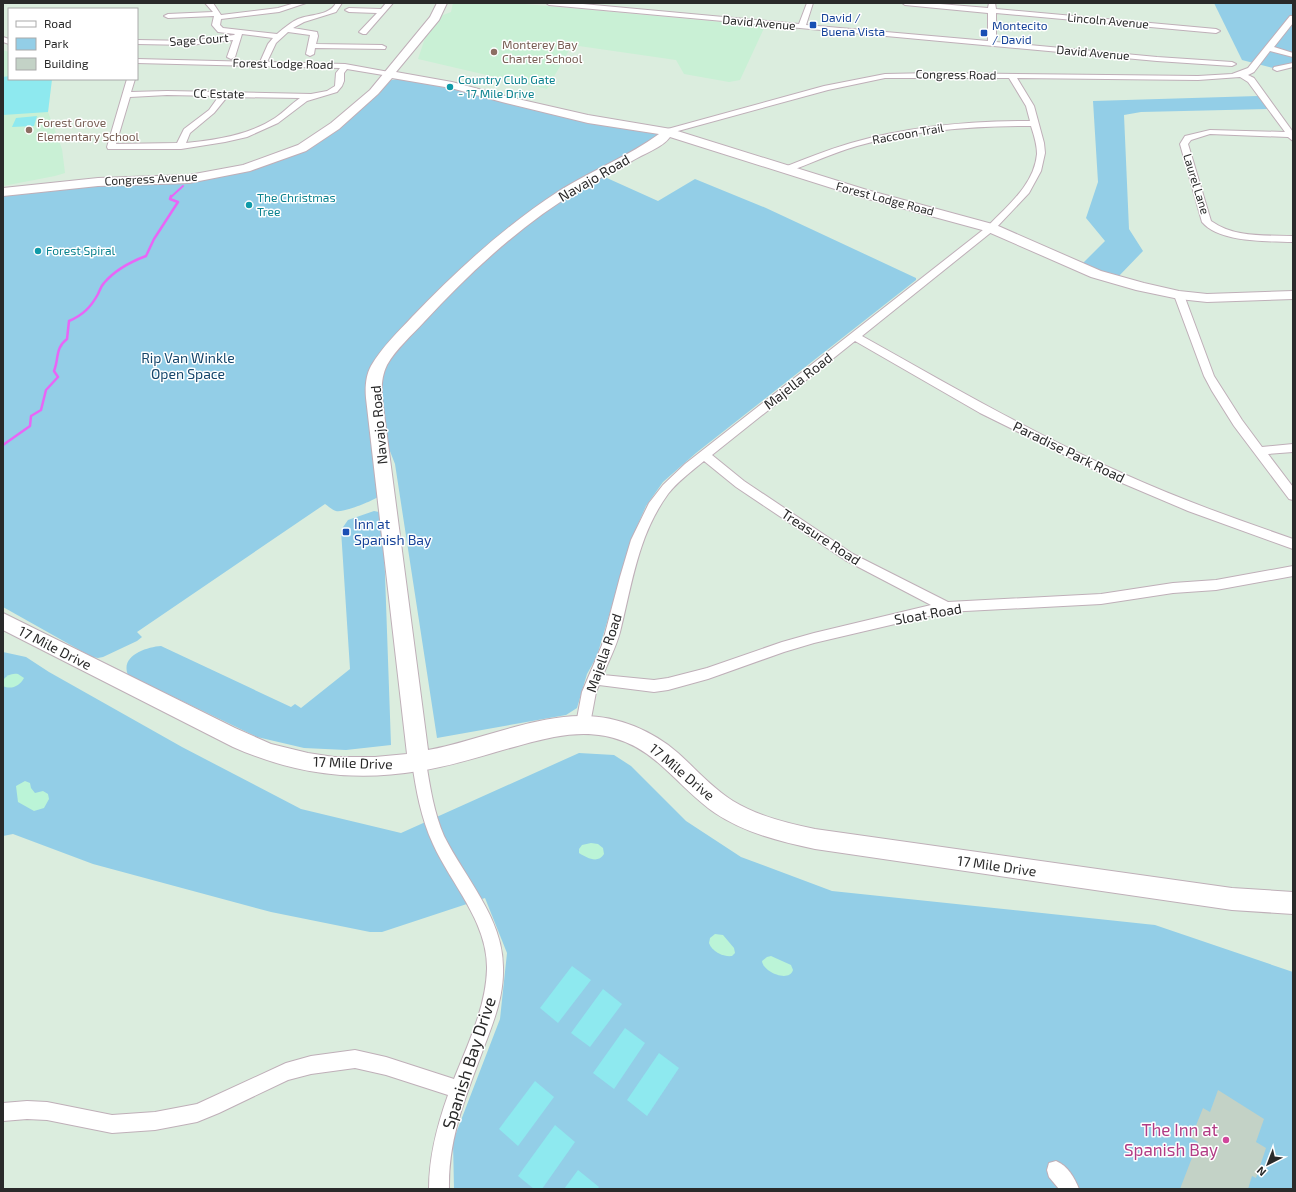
<svg xmlns="http://www.w3.org/2000/svg" width="1296" height="1192" viewBox="0 0 1296 1192" font-family="'Exo 2',sans-serif">
	<rect width="100%" height="100%" fill="#dbedde"/>
	<!-- education -->
	<g fill="#c9f0d5">
		<path d="M453 3H514L765 26 740 80 729 82 684 74 676 60 572 45 547 89 418 59 430 23 435 18 451 12Z"/>
		<path d="M3 50 9 52V79H52L48 112 62 149 65 173 55 176 3 186Z"/>
	</g>
	<!-- green -->
	<g fill="#93cee7">
		<path d="M1214 3H1293V65L1277 69 1242 60Z"/>
		<path d="M402 78 455 90 474 92 667 132 598 174 658 201 695 179 766 208 916 278V280L696 453 663 482 646 506 632 538 597 656 587 674 577 708 566 715 437 738 395 464 377 418 378 497C372 501 343 513 336 511 332 510 328 506 325 504L137 632 142 637 137 641 103 657 98 658 92 657 3 607V195L230 172 302 148 387 81Z"/>
		<path d="M1258 96 1268 109 1141 112 1124 115 1129 229 1143 251 1118 277 1082 264 1105 241 1086 218 1098 182 1093 101Z"/>
		<path d="M374 511 379 512 383 518 391 745 346 750 304 748 257 737 128 675C120 656 146 647 161 646L291 707 295 704 301 708 350 669 341 530 348 520Z"/>
		<path d="M3 652 26 657 49 672 182 747 301 809 401 833 579 753 614 755 631 766 686 821 741 857 832 891 1155 925 1293 972V1189H454L453 1141 500 1019 507 953 485 898 382 932H370L271 912 93 864 13 834 3 836Z"/>
	</g>
	<!-- sand -->
	<g fill="#bbf4d7">
		<path d="M18 674 24 678C20 686 11 690 3 686V680C7 675 12 673 18 674Z"/>
		<path d="M25 781 30 783 31 788 35 793 43 791 48 794 49 799 44 808 34 811 18 802 16 786Z"/>
		<path d="M591 843 598 844 603 848 604 854C598 864 587 858 579 853V849L582 845Z"/>
		<path d="M715 934 723 935 734 948 735 953 732 956C724 957 712 952 709 943L710 938Z"/>
		<path d="M771 956 791 965 793 970C789 983 763 972 762 961L767 957Z"/>
	</g>
	<!-- pitch -->
	<g fill="#8ee9ef">
		<path d="M9 76V79H52L48 112 3 115V77Z"/>
		<path d="M37 116 34 126 12 127 16 118Z"/>
		<path d="M572 966 591 980 558 1023 540 1008Z"/>
		<path d="M603 989 622 1004 590 1047 571 1033Z"/>
		<path d="M625 1028 645 1043 614 1089 593 1073Z"/>
		<path d="M659 1053 679 1068 647 1116 627 1100Z"/>
		<path d="M535 1081 554 1097 518 1146 499 1129Z"/>
		<path d="M555 1125 575 1142 542 1189H534L518 1176Z"/>
		<path d="M578 1170 599 1187 597 1189H564Z"/>
	</g>
	<g fill="none" stroke-linecap="round" stroke-linejoin="round">
		<!-- stream-far1 -->
		<path stroke="#e866f6" stroke-width="2" d="M171 197 183 186"/>
		<!-- stream -->
		<path stroke="#e866f6" stroke-width="2.5" d="M3 445 30 426 31 416 41 410 46 390 58 377 54 371C59 359 55 348 67 339L69 321C83 315 91 307 98 294 100 290 101 286 104 283 115 270 130 262 146 256L154 239 178 202 170 199 171 196"/>
	</g>
	<!-- building -->
	<path fill="#c3d2c6" d="M1218 1090 1264 1119 1256 1142 1266 1148 1256 1178 1252 1176 1248 1189H1180L1198 1142 1191 1138 1203 1108 1210 1112Z"/>
	<g fill="none" stroke-linecap="round" stroke-linejoin="round">
		<defs>
			<g id="street">
				<path d="M205 3H213L221 15 278 8 295 3H306L279 12 221 19 220 25 223 28 277 34C284 28 291 22 298 19 310 14 329 16 336 3H342L336 12 304 22 293 28 317 32 318 36 316 44 382 45 386 47 385 49 315 48 314 54 310 56 306 54 310 35 288 32 276 43 267 62 345 64 389 72 393 74 389 76 347 69 344 73V81L342 86 337 92 307 101 278 123 247 137 225 142 181 149H108L107 147 127 79H135L131 92 167 91 311 94 327 91 335 86 336 73 340 68 137 63V59L260 62 268 44 273 38 242 34 235 57 231 59 227 57 233 40 190 45 137 44V40L190 41 234 35 235 34 218 32 212 25 214 16 168 18 164 16 168 14 213 12ZM167 95 219 96 209 110 184 129 177 143 116 144 130 97ZM227 97 300 98C291 104 284 112 275 118 249 135 216 140 186 143L190 133 214 113Z"/>
				<path d="M386 3H393L366 34H363L359 32 377 13 349 12 345 10 349 8 381 9Z"/>
				<path d="M546 3H572L799 24 807 3H813L806 25 988 41V13L905 5 902 3H928L988 8 989 3H995L996 9 1216 29 1220 31 1216 33 996 13V42L1157 57 1232 62 1236 64 1232 66 1157 61 549 5Z"/>
				<path d="M1290 16H1293V23L1274 47 1293 53V57L1270 51 1254 72 1248 75 1254 78 1293 132V141L1288 137 1210 134 1191 140 1188 144 1211 221C1235 238 1265 235 1293 236V242C1268 241 1220 243 1202 222L1180 144 1185 136 1210 130 1285 132 1248 82 1240 77 1198 80 1017 78 1034 106 1044 143 1045 153 1041 171 1029 193 994 230 862 336C948 384 1033 434 1124 474 1179 499 1236 519 1293 539V549L1188 511 1115 480 980 413 855 341 712 455 744 481 853 554 948 602 1101 594 1173 583 1216 580 1293 566V576L1216 590 1173 593 1101 604 946 612 814 643 784 652 708 679 668 690 654 692 599 685 596 692 590 724 588 728 583 730 578 728 576 724 582 692 602 645 620 577 631 540 649 503 663 485 685 464 988 226C1008 205 1034 185 1037 154 1037 145 1034 135 1031 126 972 126 914 130 857 146 833 153 811 163 788 172H782L781 170 782 168C805 159 827 150 851 143 910 126 969 121 1030 121L1026 106 1009 78H885L828 90 667 134 663 132 664 130 824 86 885 74 934 73 1198 76 1232 74 1248 68ZM704 461 736 487 845 560 931 605 814 633 782 642 707 668 668 678 654 680 603 675C609 660 616 647 620 632 632 584 638 535 668 494 678 481 692 471 704 461Z"/>
				<path d="M3 37 9 39V44L3 42Z"/>
				<path d="M1293 63V67L1277 71 1273 69 1274 67Z"/>
				<path d="M1179 292 1184 295 1214 376 1242 420 1262 447 1293 444V452L1268 454 1293 487V500L1289 499 1234 426 1212 391 1204 376 1174 295Z"/>
				<path d="M419 756 424 758 426 762C430 787 434 813 444 836 465 878 503 918 503 967 504 995 494 1021 484 1047 467 1094 448 1136 449 1189H429C429 1156 437 1126 448 1095L386 1075 355 1068 311 1074 288 1080 219 1113 197 1122 155 1130 112 1133 47 1120 27 1119 3 1121V1103L27 1101 47 1102 112 1115 155 1112 197 1104 286 1063 311 1056 355 1050 386 1057 454 1079C468 1044 486 1007 487 969 488 922 451 884 433 844 421 818 416 790 412 762L414 758Z"/>
				<path d="M1056 1161C1068 1166 1074 1177 1079 1189H1059L1049 1177 1047 1170 1049 1163Z"/>
			</g>
			<path id="secondary" d="M437 3H447L439 20 396 72 452 82 509 97 588 115 671 129 867 190 996 225 1101 271 1144 283 1179 291 1207 294 1293 291V299L1207 302 1179 299 1136 290 1091 277 986 231 857 196 670 137C662 148 643 154 632 161 614 170 596 180 579 190 521 225 470 272 424 322 412 335 396 349 387 365 382 375 381 387 382 398L428 750C477 741 535 715 584 716 618 716 653 731 678 753 696 769 712 788 733 801 758 816 786 823 815 829L1232 888 1293 892V914L1232 910 815 849C781 842 745 833 715 813 696 800 681 783 663 767 631 737 597 729 554 737 509 746 465 764 419 771 353 782 294 774 233 747L3 630V613L235 728 271 744 308 753 334 757H375L407 754 366 398C365 387 366 375 371 366 382 347 398 332 412 317 457 270 505 226 559 191 591 171 629 156 659 134L588 123 502 102 451 88 392 78 378 94 339 129 306 151 250 171 189 183 98 186 3 196V188L98 178 189 175 243 165 298 145 331 123 370 90 430 17Z"/>
		</defs>
		<!-- street casing -->
		<use href="#street" stroke="#bfafb8" stroke-width="2"/>
		<!-- secondary casing -->
		<use href="#secondary" stroke="#bfafb8" stroke-width="2"/>
		<!-- street -->
		<use href="#street" fill="#fff" fill-rule="evenodd"/>
		<!-- secondary -->
		<use href="#secondary" fill="#fff" fill-rule="evenodd"/>
	</g>
	<!-- markers -->
	<g fill="#1a4fb4" stroke="#fff" stroke-width="1.5">
		<rect x="809" y="21" width="8" height="8" rx="2"/>
		<rect x="980" y="29" width="8" height="8" rx="2"/>
		<rect x="342" y="528" width="8" height="8" rx="2"/>
	</g>
	<g fill="#8d6e63" stroke="#fff" stroke-width="1.5">
		<circle cx="494" cy="52" r="4"/>
		<circle cx="29" cy="130" r="4"/>
	</g>
	<g fill="#0f9aa8" stroke="#fff" stroke-width="1.5">
		<circle cx="450" cy="87" r="4"/>
		<circle cx="249" cy="205" r="4"/>
		<circle cx="38" cy="251" r="4"/>
	</g>
	<circle fill="#d1479c" stroke="#fff" stroke-width="1.5" cx="1226" cy="1140" r="4"/>
	<g text-anchor="middle" stroke-width="3" stroke-linejoin="round" paint-order="stroke">
		<!-- far-transit labels -->
		<g font-size="12" fill="#164399" stroke="#fff" text-anchor="start">
			<text x="821" y="22">David /<tspan x="821" dy="14">Buena Vista</tspan></text>
			<text x="992" y="30">Montecito<tspan x="992" dy="14">/ David</tspan></text>
		</g>
		<!-- far-street labels -->
		<g font-size="12" fill="#2a2a2a" stroke="#fff">
			<text transform="translate(1108 21) rotate(5)" y="4">Lincoln Avenue</text>
			<text transform="translate(759 23) rotate(5)" y="4">David Avenue</text>
			<text transform="translate(199 40) rotate(-4)" y="4">Sage Court</text>
			<text transform="translate(1093 53) rotate(5)" y="4">David Avenue</text>
			<text transform="translate(283 64) rotate(1)" y="4">Forest Lodge Road</text>
			<text transform="translate(956 75) rotate(1)" y="4">Congress Road</text>
			<text transform="translate(219 94) rotate(1)" y="4">CC Estate</text>
			<text transform="translate(908 134) rotate(-10)" y="4">Raccoon Trail</text>
			<text transform="translate(151 179) rotate(-3)" y="4">Congress Avenue</text>
			<text transform="translate(1196 184) rotate(73)" y="4">Laurel Lane</text>
			<text transform="translate(885 199) rotate(15)" y="4">Forest Lodge Road</text>
		</g>
		<!-- far-education labels -->
		<g font-size="12" fill="#785e54" stroke="#fff" text-anchor="start">
			<text x="502" y="49">Monterey Bay<tspan x="502" dy="14">Charter School</tspan></text>
			<text x="37" y="127">Forest Grove<tspan x="37" dy="14">Elementary School</tspan></text>
		</g>
		<!-- far-culture labels -->
		<g font-size="12" fill="#0d838f" stroke="#fff" text-anchor="start">
			<text x="458" y="84">Country Club Gate<tspan x="458" dy="14">- 17 Mile Drive</tspan></text>
			<text x="257" y="202">The Christmas<tspan x="257" dy="14">Tree</tspan></text>
			<text x="46" y="255">Forest Spiral</text>
		</g>
		<!-- street labels -->
		<g font-size="14" fill="#2a2a2a" stroke="#fff">
			<text transform="translate(594 178) rotate(-30)" y="5">Navajo Road</text>
			<text transform="translate(798 381) rotate(-38)" y="5">Majella Road</text>
			<text transform="translate(379 425) rotate(-95)" y="5">Navajo Road</text>
			<text transform="translate(1069 452) rotate(26)" y="5">Paradise Park Road</text>
			<text transform="translate(821 537) rotate(33)" y="5">Treasure Road</text>
			<text transform="translate(928 614) rotate(-10)" y="5">Sloat Road</text>
			<text transform="translate(55 648) rotate(27)" y="5">17 Mile Drive</text>
			<text transform="translate(604 653) rotate(-71)" y="5">Majella Road</text>
			<text transform="translate(353 763) rotate(2)" y="5">17 Mile Drive</text>
			<text transform="translate(682 772) rotate(40)" y="5">17 Mile Drive</text>
			<text transform="translate(997 866) rotate(8)" y="5">17 Mile Drive</text>
		</g>
		<!-- park labels -->
		<g font-size="14" fill="#15466b" stroke="#fff">
			<text x="188" y="363">Rip Van Winkle<tspan x="188" dy="16">Open Space</tspan></text>
		</g>
		<!-- transit labels -->
		<g font-size="14" fill="#164399" stroke="#fff" text-anchor="start">
			<text x="354" y="529">Inn at<tspan x="354" dy="16">Spanish Bay</tspan></text>
		</g>
		<!-- near-street labels -->
		<g font-size="17" fill="#2a2a2a" stroke="#fff">
			<text transform="translate(469 1063) rotate(-72)" y="6">Spanish Bay Drive</text>
		</g>
		<!-- near-hotel labels -->
		<g font-size="17" fill="#b23c85" stroke="#fff" text-anchor="end">
			<text x="1218" y="1136">The Inn at<tspan x="1218" dy="20">Spanish Bay</tspan></text>
		</g>
	</g>
	<!-- border -->
	<rect width="1296" height="1192" fill="none" stroke="#2a2a2a" stroke-width="8"/>
	<!-- legend -->
	<rect x="8" y="8" width="130" height="72" fill="#ffffff" stroke="#aaaaaa"/>
	<rect x="16" y="21" width="20" height="6" fill="#ffffff" stroke="#aaaaaa"/>
	<text x="44" y="28" font-size="12" fill="#2a2a2a">Road</text>
	<rect x="16" y="38" width="20" height="12" fill="#93cee7" stroke="#aaaaaa"/>
	<text x="44" y="48" font-size="12" fill="#2a2a2a">Park</text>
	<rect x="16" y="58" width="20" height="12" fill="#c3d2c6" stroke="#aaaaaa"/>
	<text x="44" y="68" font-size="12" fill="#2a2a2a">Building</text>
	<!-- north arrow -->
	<g transform="translate(1268 1164) rotate(222)" stroke="#ffffff" stroke-width="3" paint-order="stroke">
	<path d="M0-3L7 15L0 10L-7 15Z" fill="#2a2a2a"/>
	<text y="-6" font-size="11" font-weight="bold" text-anchor="middle" fill="#2a2a2a">N</text>
	</g>
</svg>
